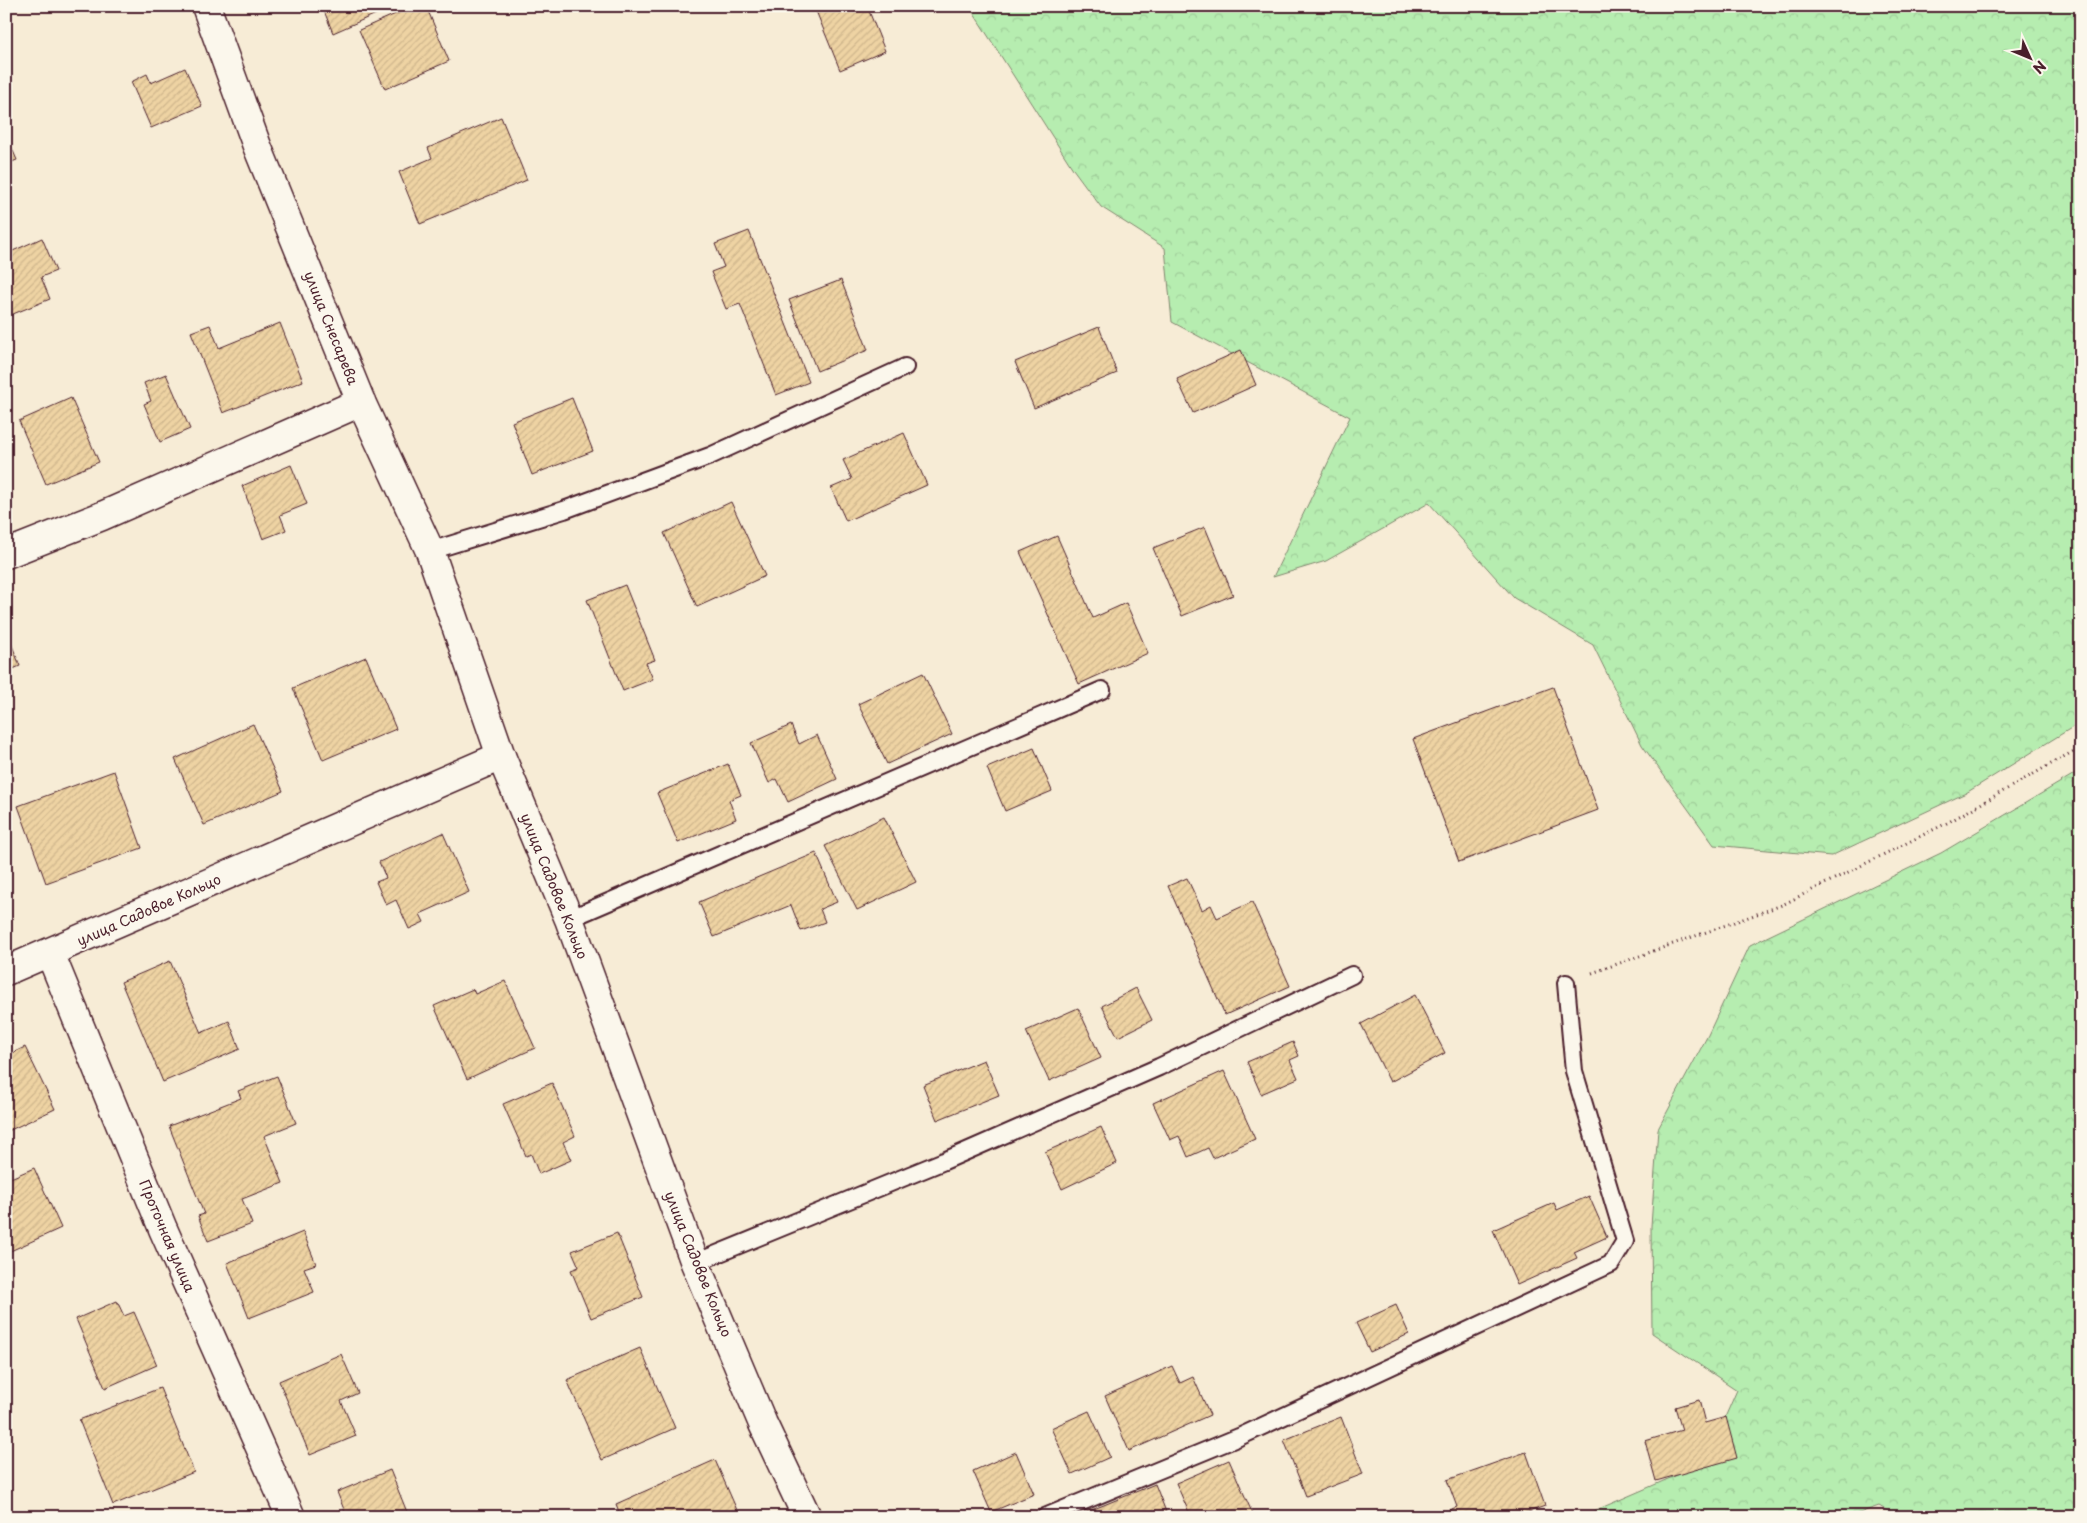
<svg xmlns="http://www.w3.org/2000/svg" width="2087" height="1523" viewBox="0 0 2087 1523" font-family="'Playpen Sans',sans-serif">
	<defs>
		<pattern id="forest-crowns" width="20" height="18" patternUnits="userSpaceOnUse" patternTransform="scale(1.25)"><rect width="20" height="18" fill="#b6edb0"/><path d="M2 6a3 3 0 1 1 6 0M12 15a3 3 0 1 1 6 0" fill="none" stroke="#9ecb98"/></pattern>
		<pattern id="building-hatch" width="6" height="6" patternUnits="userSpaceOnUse" patternTransform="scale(1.25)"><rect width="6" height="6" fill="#eed3a3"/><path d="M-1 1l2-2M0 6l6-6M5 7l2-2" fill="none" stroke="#ceb58c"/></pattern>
	</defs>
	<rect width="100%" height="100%" fill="#f7ecd6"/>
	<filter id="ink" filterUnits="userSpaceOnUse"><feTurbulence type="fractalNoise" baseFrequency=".02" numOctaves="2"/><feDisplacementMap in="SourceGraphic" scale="10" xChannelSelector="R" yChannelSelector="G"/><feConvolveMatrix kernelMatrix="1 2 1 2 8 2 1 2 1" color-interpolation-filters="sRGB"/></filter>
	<g filter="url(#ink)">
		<!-- forest -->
		<g fill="url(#forest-crowns)" stroke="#80866e">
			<path d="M969 6H2081V722L1966 793 1831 856 1714 845 1642 745 1593 645 1514 598 1429 503 1326 561 1273 577 1350 417 1172 322 1165 248 1101 207 1073 169Z"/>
			<path d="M2081 770V1517H1898L1879 1506 1848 1517H1580L1705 1463 1737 1390 1652 1333 1651 1226 1658 1129 1708 1035 1750 945 1941 853Z"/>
		</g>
		<!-- building -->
		<g fill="url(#building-hatch)" stroke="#4a1f2b">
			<path d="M322 6H394L333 33Z"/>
			<path d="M414 6H426L449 61 385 89 359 30Z"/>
			<path d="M814 6H867L885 51 840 70Z"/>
			<path d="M185 68 202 106 151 128 131 82 147 74 151 83Z"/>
			<path d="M501 117 527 180 420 224 399 172 432 158 428 148Z"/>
			<path d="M6 135 17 160 6 164Z"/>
			<path d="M749 231 809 382 776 395 740 304 726 309 711 272 724 267 715 244Z"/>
			<path d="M42 238 56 271 41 277 50 299 8 316 6 254Z"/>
			<path d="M841 280 868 350 817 371 789 300Z"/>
			<path d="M280 323 303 381 223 413 191 332 210 325 219 348Z"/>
			<path d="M1099 327 1117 373 1034 408 1015 362Z"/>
			<path d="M1241 350 1256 385 1193 413 1177 379Z"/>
			<path d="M166 374 190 429 160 442 144 404 151 401 144 383Z"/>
			<path d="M71 398 99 462 46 484 19 421Z"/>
			<path d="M572 398 593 451 532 475 512 422Z"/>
			<path d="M904 433 927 485 846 521 831 488 852 479 843 460Z"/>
			<path d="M291 465 307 504 280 515 286 530 263 539 242 486Z"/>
			<path d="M6 496 11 510 6 512Z"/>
			<path d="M731 502 765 576 697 607 664 533Z"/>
			<path d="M1205 527 1233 595 1182 616 1153 548Z"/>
			<path d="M1057 536 1093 618 1126 603 1148 653 1079 684 1020 552Z"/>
			<path d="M625 585 655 660 646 663 653 679 623 691 587 600Z"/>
			<path d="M6 630 20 666 6 672Z"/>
			<path d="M366 657 396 729 323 760 293 688Z"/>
			<path d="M923 673 952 734 887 764 858 704Z"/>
			<path d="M1553 687 1598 810 1459 862 1413 739Z"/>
			<path d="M253 724 283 791 204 825 175 759Z"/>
			<path d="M791 725 799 744 817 735 837 779 788 802 777 779 769 783 751 743Z"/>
			<path d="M1034 748 1052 791 1005 811 987 768Z"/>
			<path d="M728 764 741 795 729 800 736 819 678 843 657 793Z"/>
			<path d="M114 771 142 848 46 883 18 806Z"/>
			<path d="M884 817 916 882 857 910 825 846Z"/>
			<path d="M443 833 469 892 420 914 424 922 409 929 396 900 386 905 376 882 386 878 379 862Z"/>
			<path d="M816 853 837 902 820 909 825 922 801 931 791 905 714 937 699 902Z"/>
			<path d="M1187 878 1202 910 1211 905 1217 918 1252 902 1290 986 1225 1015 1168 886Z"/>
			<path d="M170 961 201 1033 229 1021 240 1049 163 1082 121 982Z"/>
			<path d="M505 981 535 1048 467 1079 434 1006 473 989 475 994Z"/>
			<path d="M1136 988 1152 1020 1118 1037 1102 1006Z"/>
			<path d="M1415 995 1445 1053 1390 1082 1361 1024Z"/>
			<path d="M1078 1008 1101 1058 1049 1081 1026 1031Z"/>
			<path d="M1293 1042 1299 1056 1290 1060 1298 1078 1261 1094 1247 1062Z"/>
			<path d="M25 1047 55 1109 6 1132V1056Z"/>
			<path d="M984 1060 999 1095 937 1120 923 1085Z"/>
			<path d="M1224 1071 1255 1139 1213 1158 1208 1148 1188 1157 1179 1136 1170 1140 1153 1103Z"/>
			<path d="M277 1076 296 1123 264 1136 283 1183 242 1199 252 1224 208 1241 198 1216 204 1214 169 1126 241 1098 238 1091Z"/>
			<path d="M552 1083 575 1136 563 1142 571 1160 539 1174 531 1154 526 1156 503 1104Z"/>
			<path d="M1101 1127 1117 1163 1062 1189 1045 1152Z"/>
			<path d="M34 1168 61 1228 6 1253V1180Z"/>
			<path d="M1589 1196 1607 1237 1574 1252 1577 1258 1517 1285 1493 1230 1554 1203 1557 1210Z"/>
			<path d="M303 1232 316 1264 304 1268 314 1292 249 1318 227 1263Z"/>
			<path d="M617 1233 643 1297 591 1318 571 1270 579 1267 572 1251Z"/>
			<path d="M117 1301 124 1316 134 1312 157 1365 105 1388 76 1319Z"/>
			<path d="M1396 1305 1409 1334 1370 1352 1356 1323Z"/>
			<path d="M640 1348 675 1428 602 1460 567 1380Z"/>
			<path d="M341 1354 358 1393 341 1401 356 1436 310 1455 279 1381Z"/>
			<path d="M1172 1366 1180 1383 1193 1377 1210 1415 1129 1451 1105 1396Z"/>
			<path d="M160 1388 194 1472 113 1505 79 1420Z"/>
			<path d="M1699 1400 1705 1423 1726 1417 1737 1458 1656 1481 1645 1441 1682 1430 1675 1407Z"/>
			<path d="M1089 1411 1110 1457 1072 1474 1051 1428Z"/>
			<path d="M1341 1417 1363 1474 1306 1496 1284 1440Z"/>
			<path d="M1016 1452 1034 1494 991 1512 973 1471Z"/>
			<path d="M1526 1452 1545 1506 1515 1517H1435V1515L1457 1507 1447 1480Z"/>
			<path d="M715 1460 740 1517H621L616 1504Z"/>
			<path d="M1229 1460 1254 1517H1191L1176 1483Z"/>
			<path d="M390 1470 409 1517H347L337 1492Z"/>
			<path d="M1155 1484 1168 1517H1077V1516Z"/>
		</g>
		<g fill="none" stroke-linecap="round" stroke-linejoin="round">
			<defs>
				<g id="service">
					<path d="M430 551 564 510 710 456 905 367"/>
					<path d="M569 919 1102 690"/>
					<path d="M695 1263 944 1161 1159 1067 1352 975"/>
					<path d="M1045 1517 1239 1437 1611 1264 1625 1241 1574 1071 1566 983"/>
				</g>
				<g id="minor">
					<path d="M206 6 257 146 361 402 430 551 501 756 569 919 695 1263 763 1424 807 1517"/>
					<path d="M6 554 102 516 361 402"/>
					<path d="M50 953 163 1229 291 1517"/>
					<path d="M6 971 501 756"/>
				</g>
			</defs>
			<!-- service casing -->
			<use href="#service" stroke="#4a1f2b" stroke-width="20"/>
			<!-- minor casing -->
			<use href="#minor" stroke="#4a1f2b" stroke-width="31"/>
			<!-- path -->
			<path stroke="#4a1f2b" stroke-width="3" stroke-dasharray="1 4" stroke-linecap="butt" d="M1592 973 1782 905 1947 823 2081 747"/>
			<!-- service -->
			<use href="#service" stroke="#fbf7ec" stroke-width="16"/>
			<!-- minor -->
			<use href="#minor" stroke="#fbf7ec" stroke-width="28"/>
		</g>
	</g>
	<g text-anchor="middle" stroke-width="4" stroke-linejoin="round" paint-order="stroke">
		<!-- street labels -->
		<g font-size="14" fill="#4a1f2b" stroke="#fbf7ec">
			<text transform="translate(331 328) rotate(68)" y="5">улица Снесарева</text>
			<text transform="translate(554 886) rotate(68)" y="5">улица Садовое Кольцо</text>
			<text transform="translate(149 910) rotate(-24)" y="5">улица Садовое Кольцо</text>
			<text transform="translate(167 1236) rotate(67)" y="5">Проточная улица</text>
			<text transform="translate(698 1264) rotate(68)" y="5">улица Садовое Кольцо</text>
		</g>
	</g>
	<!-- margin -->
	<rect width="2087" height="1523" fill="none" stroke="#fbf7ec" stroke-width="25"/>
	<rect x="12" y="12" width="2062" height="1498" fill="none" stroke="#4a1f2b" stroke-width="2" filter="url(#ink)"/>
	<!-- north arrow -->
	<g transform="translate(2030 58) rotate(134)" stroke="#fbf7ec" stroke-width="4" paint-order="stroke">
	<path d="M0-4L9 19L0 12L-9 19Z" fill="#4a1f2b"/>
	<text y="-8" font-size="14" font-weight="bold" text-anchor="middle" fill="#4a1f2b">N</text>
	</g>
</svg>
